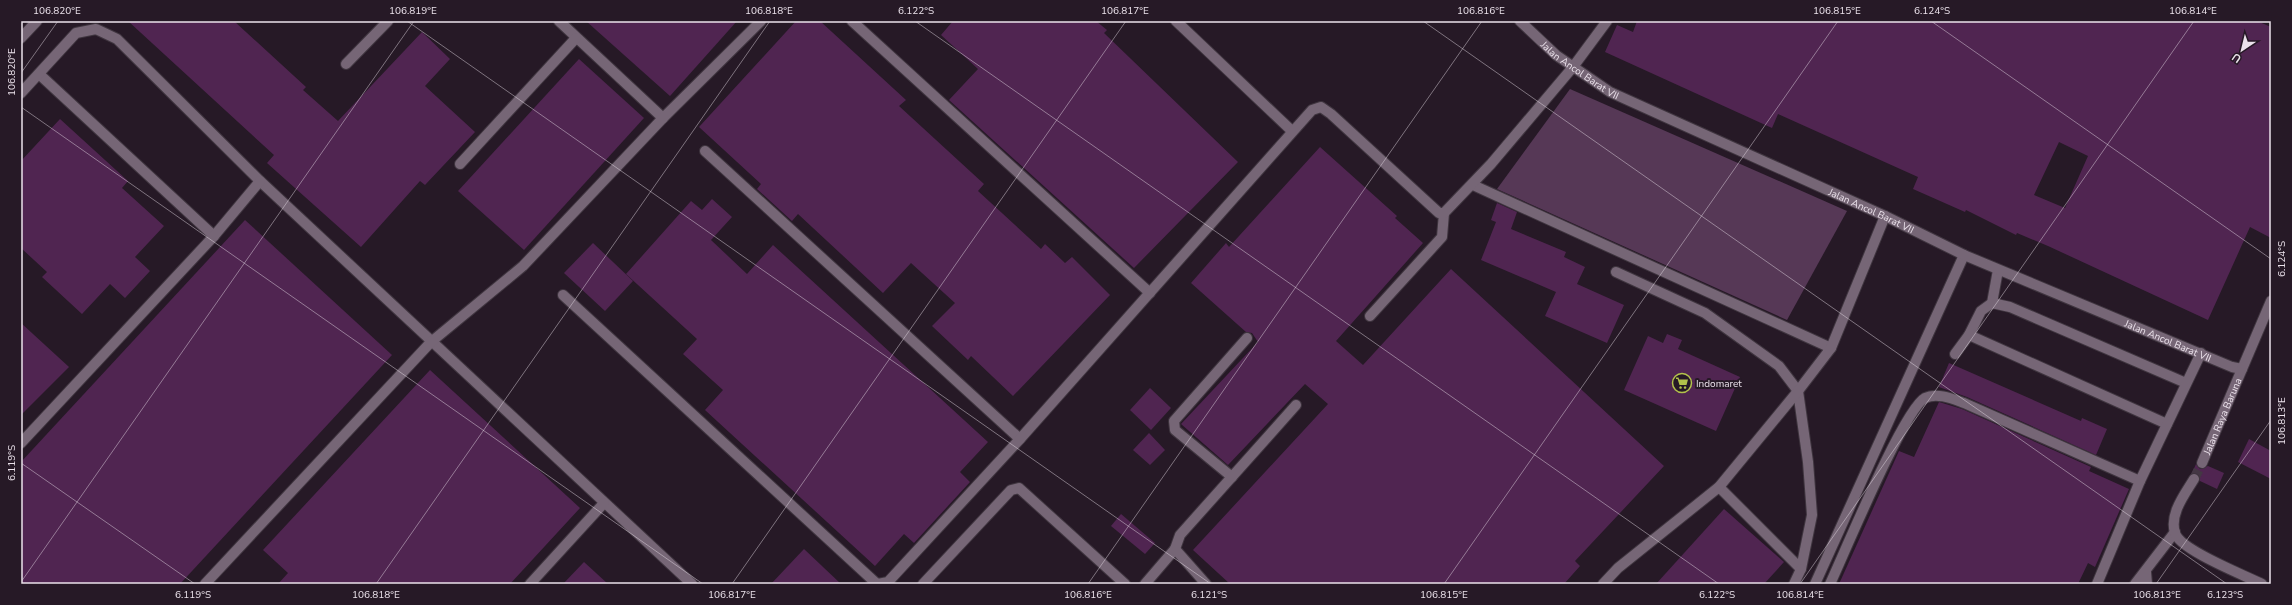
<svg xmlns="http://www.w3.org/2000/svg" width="2292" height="605" viewBox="0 0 2292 605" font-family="'Nunito Sans',sans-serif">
	<rect width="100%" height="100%" fill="#261926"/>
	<!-- green -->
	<path fill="#563856" d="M1570 89 1847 211 1787 320 1497 189Z"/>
	<!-- building -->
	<g fill="#502551" fill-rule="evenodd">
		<path d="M128 21H234L306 87 303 90 338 121 422 32 450 59 425 86 475 132 425 185 420 181 361 247 267 163 274 155Z"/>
		<path d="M586 21H737L670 96Z"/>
		<path d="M796 21H820L906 100 899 106 984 184 978 191 1041 249 1045 244 1065 263 1072 257 1110 295 1013 396 971 356 968 360 932 326 955 303 911 263 883 293 798 214 792 221 757 189 761 184 699 127Z"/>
		<path d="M953 21H1096L1107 30 1104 33 1238 162 1134 268 949 100 978 69 941 35Z"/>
		<path d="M1637 21H2257L2271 27V238L2250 227 2208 320 2048 246 2017 233 2016 235 1966 210 1965 212 1913 189 1918 177 1778 114 1772 128 1605 52 1617 25 1633 32ZM2059 142 2088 156 2065 208 2034 195Z"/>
		<path d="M579 59 644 118 524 250 458 191Z"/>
		<path d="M60 119 128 181 122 188 164 226 135 257 150 271 125 298 110 284 82 314 42 277 47 272 21 248V161Z"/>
		<path d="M1320 147 1397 216 1395 218 1423 243 1336 341 1363 365 1451 269 1664 466 1575 561 1580 566 1564 584H1230L1193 550 1328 404 1305 384 1228 465 1181 424 1258 342 1252 333 1246 332 1191 283 1226 243 1229 247Z"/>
		<path d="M712 199 732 217 711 240 747 274 773 245 988 442 960 472 970 482 914 543 904 534 875 566 705 410 723 390 683 354 697 339 626 274 691 201 702 210Z"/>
		<path d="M1497 203 1517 212 1511 229 1566 252 1564 257 1585 267 1577 284 1624 305 1607 343 1545 316 1556 292 1481 260 1496 222 1491 220Z"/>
		<path d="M245 220 392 355 180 584H21V462Z"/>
		<path d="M593 243 633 281 605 311 564 273Z"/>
		<path d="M21 323 69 367 21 415Z"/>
		<path d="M1667 334 1682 340 1678 349 1740 377 1716 431 1624 390 1648 336 1663 343Z"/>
		<path d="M1949 363 2081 421 2082 418 2107 429 2096 455 1967 397 1939 387Z"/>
		<path d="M430 370 580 508 510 584H278L288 573 263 550Z"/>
		<path d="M1150 388 1171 408 1151 430 1130 410Z"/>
		<path d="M1939 402 1962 409 2091 467 2089 471 2129 489 2095 567 2088 563 2078 584H1839L1899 451 1914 457Z"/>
		<path d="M1149 433 1165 450 1150 465 1133 450Z"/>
		<path d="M2249 439 2271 451V479L2238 462Z"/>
		<path d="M2196 464 2200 469 2208 466 2224 473 2217 489 2200 481 2198 474 2192 473Z"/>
		<path d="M1724 509 1784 562 1764 584H1656Z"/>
		<path d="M1121 514 1155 543 1145 554 1111 526Z"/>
		<path d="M804 549 841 584H771Z"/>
		<path d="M584 562 608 584H563Z"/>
	</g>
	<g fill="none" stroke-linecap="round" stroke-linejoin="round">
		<!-- minor-tunnel -->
		<path stroke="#443744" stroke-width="10" stroke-dasharray="10 5" stroke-linecap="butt" d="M2194 479 2202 463"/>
		<defs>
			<g id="service">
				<path d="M559 21 663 118"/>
				<path d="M852 21 1150 293"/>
				<path d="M1176 21 1292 131"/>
				<path d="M21 38 37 21"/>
				<path d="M346 64 388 21"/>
				<path d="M39 74 214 236"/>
				<path d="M21 93 76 33 96 29 117 39 260 181 692 584"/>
				<path d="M705 151 1020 439"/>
				<path d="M460 164 576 38"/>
				<path d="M1473 185 1831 348"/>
				<path d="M1616 272 1705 313 1779 366 1798 391 1808 462 1812 515 1801 569 1719 487"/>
				<path d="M563 295 877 584"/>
				<path d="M1992 303 2010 307 2186 383"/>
				<path d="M1370 316 1442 237 1444 213"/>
				<path d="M1969 335 2167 424"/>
				<path d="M1955 354 1969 335 1981 311 1992 303 1998 270"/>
				<path d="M21 443 214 236 260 181"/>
				<path d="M1232 477 1175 430 1174 421 1247 338"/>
				<path d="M2146 572 2147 584"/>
				<path d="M205 584 431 342 523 266 663 118 761 21"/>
				<path d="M530 584 604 503"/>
				<path d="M878 584 888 582 1020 439 1312 110 1321 107 1331 114 1439 213H1444L1491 164 1573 67 1607 21"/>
				<path d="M923 584 1011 490 1019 488 1125 584"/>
				<path d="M1145 584 1175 549"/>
				<path d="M1206 584 1175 549 1180 535 1296 405"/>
				<path d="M1603 584 1618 568 1719 487 1798 391 1831 348 1885 216"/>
				<path d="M1794 584 1801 569"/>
				<path d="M1815 584 1964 255"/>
				<path d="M1830 584C1844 554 1904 409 1925 398 1937 392 1953 399 1964 403L2140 481"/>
				<path d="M2097 584 2140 481 2201 353"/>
				<path d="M2135 584 2175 532"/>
			</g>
			<g id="minor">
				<path id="s1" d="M1520 21 1556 55 1610 92 1885 216 1964 255 2232 367 2242 369"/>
				<path id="s2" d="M2202 463 2271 301"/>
				<path d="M2194 479C2185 494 2169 514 2175 533 2180 550 2244 575 2262 584"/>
			</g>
		</defs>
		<!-- service casing -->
		<use href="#service" stroke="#3f353f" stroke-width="12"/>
		<!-- minor casing -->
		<use href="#minor" stroke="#3f353f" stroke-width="12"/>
		<!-- service -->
		<use href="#service" stroke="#766676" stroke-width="10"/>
		<!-- minor -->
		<use href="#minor" stroke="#766676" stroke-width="10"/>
	</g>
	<!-- ticks -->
	<path fill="none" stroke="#ebe2eb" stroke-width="1" stroke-opacity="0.45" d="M407 21 1211 584M915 21 1719 584M1423 21 2227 584M1931 21 2271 259M21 73 58 21M21 107 703 584M21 463 195 584M21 582 414 21M376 584 770 21M732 584 1126 21M1088 584 1482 21M1444 584 1838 21M1800 584 2194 21M2156 584 2271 420"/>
	<!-- icons -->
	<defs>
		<symbol id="supermarket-ring" viewBox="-11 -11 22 22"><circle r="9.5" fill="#261926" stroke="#b3c24b" stroke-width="1.5"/><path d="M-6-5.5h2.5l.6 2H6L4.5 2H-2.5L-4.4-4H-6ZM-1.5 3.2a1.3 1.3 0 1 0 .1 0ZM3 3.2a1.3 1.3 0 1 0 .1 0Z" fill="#b3c24b"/></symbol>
	</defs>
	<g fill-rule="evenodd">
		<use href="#supermarket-ring" x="1671" y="372" width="22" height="22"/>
	</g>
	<g text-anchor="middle" stroke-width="4" stroke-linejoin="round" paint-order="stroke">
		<!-- street labels -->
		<g font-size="10" fill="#ebe2eb" stroke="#261926">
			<text dy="4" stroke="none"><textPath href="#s1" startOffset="78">Jalan Ancol Barat VII</textPath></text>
			<text dy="4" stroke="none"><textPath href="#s1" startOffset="402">Jalan Ancol Barat VII</textPath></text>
			<text dy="4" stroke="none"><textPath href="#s1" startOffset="726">Jalan Ancol Barat VII</textPath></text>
			<text dy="4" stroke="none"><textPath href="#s2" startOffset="51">Jalan Raya Baruna</textPath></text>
		</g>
		<!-- poi labels -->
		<g font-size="10" fill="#ebe2eb" stroke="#261926" text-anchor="start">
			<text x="1696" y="387">Indomaret</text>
		</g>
	</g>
	<!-- border -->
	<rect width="2292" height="605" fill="none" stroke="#261926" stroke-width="44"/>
	<!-- north arrow -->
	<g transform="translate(2242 50) rotate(215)" stroke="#261926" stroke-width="3" paint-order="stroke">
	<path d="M0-3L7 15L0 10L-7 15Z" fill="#ebe2eb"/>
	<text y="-6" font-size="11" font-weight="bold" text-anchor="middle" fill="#ebe2eb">U</text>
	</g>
	<rect x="22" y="22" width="2248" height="561" fill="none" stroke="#ebe2eb" stroke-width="1.5"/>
	<g font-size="10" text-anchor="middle" fill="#ebe2eb">
		<text x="57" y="14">106.820°E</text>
		<text x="413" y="14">106.819°E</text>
		<text x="769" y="14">106.818°E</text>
		<text x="916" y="14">6.122°S</text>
		<text x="1125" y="14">106.817°E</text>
		<text x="1481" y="14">106.816°E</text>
		<text x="1837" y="14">106.815°E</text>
		<text x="1932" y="14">6.124°S</text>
		<text x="2193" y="14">106.814°E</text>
		<text transform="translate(11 72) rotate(-90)" y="4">106.820°E</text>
		<text transform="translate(2281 259) rotate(-90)" y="4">6.124°S</text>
		<text transform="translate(2281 421) rotate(-90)" y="4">106.813°E</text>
		<text transform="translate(11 463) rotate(-90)" y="4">6.119°S</text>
		<text x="193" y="598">6.119°S</text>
		<text x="376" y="598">106.818°E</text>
		<text x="732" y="598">106.817°E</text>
		<text x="1088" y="598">106.816°E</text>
		<text x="1209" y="598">6.121°S</text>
		<text x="1444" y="598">106.815°E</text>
		<text x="1717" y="598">6.122°S</text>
		<text x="1800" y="598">106.814°E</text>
		<text x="2157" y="598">106.813°E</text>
		<text x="2225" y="598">6.123°S</text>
	</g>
</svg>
